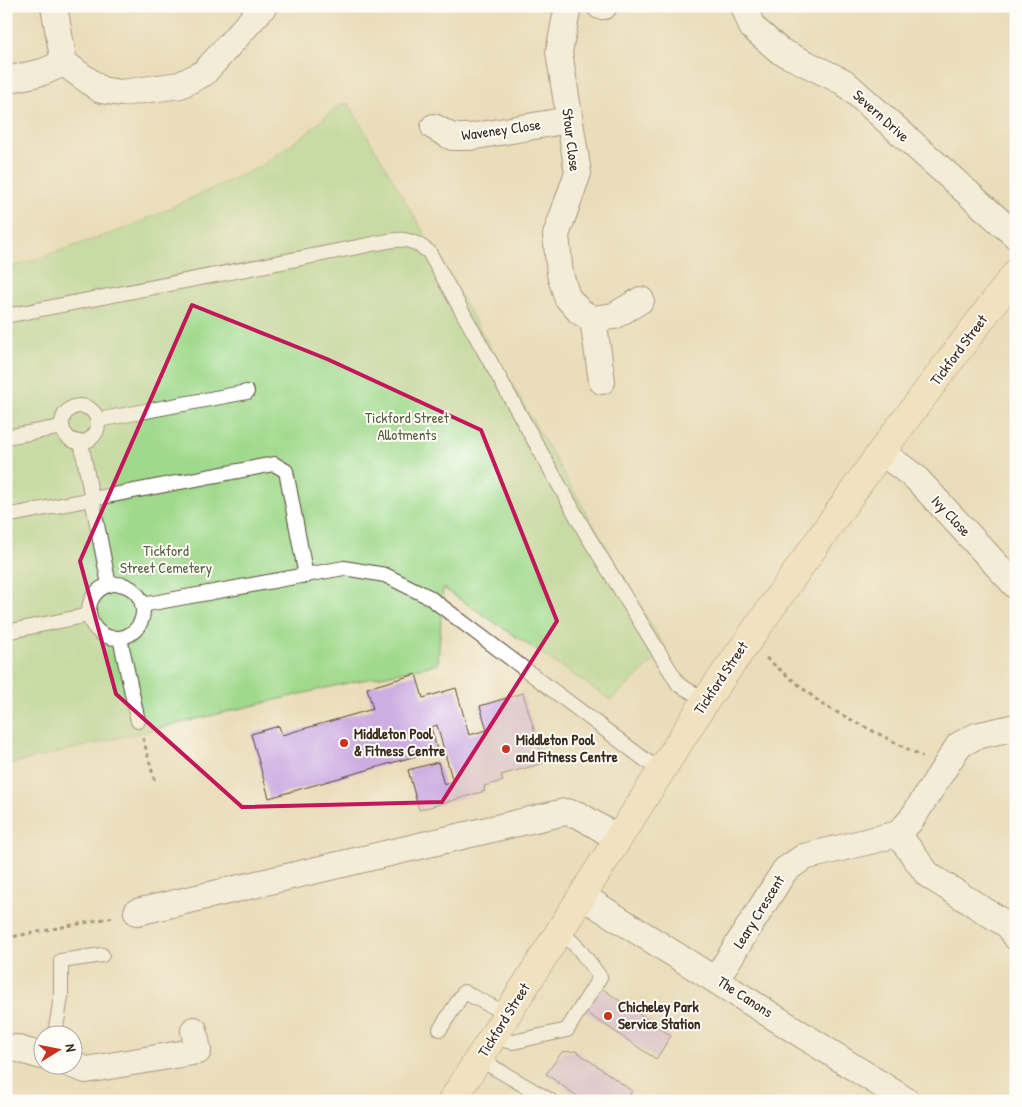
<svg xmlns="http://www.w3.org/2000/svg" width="1022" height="1107" viewBox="0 0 1022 1107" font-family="'Patrick Hand',sans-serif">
	<rect width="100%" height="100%" fill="#fdfcf7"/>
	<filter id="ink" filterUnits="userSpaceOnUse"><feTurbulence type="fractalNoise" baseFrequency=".02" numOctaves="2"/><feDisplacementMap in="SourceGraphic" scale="10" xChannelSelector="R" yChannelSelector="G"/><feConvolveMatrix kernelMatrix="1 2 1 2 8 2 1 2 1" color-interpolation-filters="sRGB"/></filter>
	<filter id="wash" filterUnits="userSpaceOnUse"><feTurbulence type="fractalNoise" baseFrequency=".0096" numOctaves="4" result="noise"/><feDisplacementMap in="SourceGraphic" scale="20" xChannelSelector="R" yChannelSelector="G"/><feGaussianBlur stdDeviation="1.12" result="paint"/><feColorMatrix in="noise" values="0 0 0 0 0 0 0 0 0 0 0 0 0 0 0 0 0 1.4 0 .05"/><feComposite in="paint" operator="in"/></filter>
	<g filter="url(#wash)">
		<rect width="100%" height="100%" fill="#eaddb9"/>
		<!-- green -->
		<path fill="#a0d98c" stroke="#6e8255" d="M340 104H349L666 650 611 700 443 588 438 664 334 686 6 765V269L127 228 261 166 307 133Z"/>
		<g id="blocks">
			<!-- building -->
			<g fill="#ceaee2">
				<path d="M416 674 423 698 456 688 469 735 487 730 480 706 523 693 544 763 501 775 503 781 484 786 485 791 419 810 408 770 438 762 444 785 453 782 437 725 431 727 437 750 269 798 251 734 279 726 282 735 373 709 367 688Z"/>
				<path d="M597 985 671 1036 656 1059 581 1009Z"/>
				<path d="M576 1051 632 1091 626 1101H584L546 1074 562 1052Z"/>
			</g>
		</g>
	</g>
	<g filter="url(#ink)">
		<use href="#blocks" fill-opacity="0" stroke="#554535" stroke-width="1"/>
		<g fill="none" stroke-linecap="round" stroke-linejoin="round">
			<defs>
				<g id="service">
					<path d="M6 316 373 244C397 239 408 235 429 252L587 535 679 685 706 700"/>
					<circle cx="80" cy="424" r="18"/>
					<path d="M98 420 247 392"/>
					<path d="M6 437 62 427"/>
					<path d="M6 516 92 499 81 442"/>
					<circle cx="116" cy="611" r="27"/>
					<path d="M109 585 92 499 274 464 286 471 306 576"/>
					<path d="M142 605 344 568 385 575 429 597 660 771"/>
					<path d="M6 632 89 615"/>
					<path d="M120 638 138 721"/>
					<path d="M440 1029 464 992 507 1014"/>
					<path d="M55 1034 61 997V961L102 955"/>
					<path d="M493 1038 513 1042 567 1030 600 977 579 949 561 931"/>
					<path d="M479 1059 551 1101"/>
				</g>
				<g id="minor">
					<path d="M54 6 64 63 101 90 121 93 180 85 204 73 264 6"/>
					<path d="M568 6 559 52 578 173 556 235 560 274 567 297 580 312 593 319 614 316 641 300"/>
					<path d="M600 6H604"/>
					<path d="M744 6 752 27 780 51 844 82 1016 236"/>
					<path d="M6 80 43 72 64 63"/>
					<path d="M434 127 452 137H470L569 120"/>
					<path d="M593 319 602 381"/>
					<path d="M881 452 915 477 1016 586"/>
					<path d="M898 834 928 875 1009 926 1016 937"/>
					<path d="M582 896 907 1101"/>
					<path d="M137 912 565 812 579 815 617 838"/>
					<path d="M716 979 785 870 804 857 898 834 911 820 959 745 976 736 1016 727"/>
					<path d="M6 1049 15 1048 42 1056"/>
					<path d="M70 1064 86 1070 198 1051 194 1030"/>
				</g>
				<path id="secondary" d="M452 1101 706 700 881 452 1016 273"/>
			</defs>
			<!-- service casing -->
			<use href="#service" stroke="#554535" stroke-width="16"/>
			<!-- minor casing -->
			<use href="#minor" stroke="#554535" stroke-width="28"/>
			<!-- secondary casing -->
			<use href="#secondary" stroke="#554535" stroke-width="29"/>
			<!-- path -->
			<g stroke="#554535" stroke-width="3" stroke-dasharray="4 4" stroke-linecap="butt">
				<path d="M766 658 823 705 923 757"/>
				<path d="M143 738 155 782"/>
				<path d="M6 938 114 917"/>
			</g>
			<!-- service -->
			<use href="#service" stroke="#fff" stroke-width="14"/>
			<!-- minor -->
			<use href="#minor" stroke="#fff" stroke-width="26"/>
			<!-- secondary -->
			<use href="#secondary" stroke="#fae7c3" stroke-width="28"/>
		</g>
	</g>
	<!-- marked area -->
	<path d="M0 0H1022V1107H0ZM192 305 327 359 481 430 557 621 442 802 242 807 116 694 80 561Z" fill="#eaddb9" fill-opacity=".55" fill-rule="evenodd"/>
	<path fill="none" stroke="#c2185b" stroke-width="4" stroke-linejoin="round" d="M192 305 327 359 481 430 557 621 442 802 242 807 116 694 80 561Z"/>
	<!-- markers -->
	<g fill="#c8321e" stroke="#fdfcf7" stroke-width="2">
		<circle cx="344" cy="743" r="5"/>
		<circle cx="506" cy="749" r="5"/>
		<circle cx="608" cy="1016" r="5"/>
	</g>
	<g text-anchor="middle" stroke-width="4" stroke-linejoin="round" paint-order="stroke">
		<!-- street labels -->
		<g font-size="15" fill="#3b2a1e" stroke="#fdfcf7">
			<text transform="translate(881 116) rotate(42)" y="5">Severn Drive</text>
			<text transform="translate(501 130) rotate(-8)" y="5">Waveney Close</text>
			<text transform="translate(571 140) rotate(83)" y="5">Stour Close</text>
			<text transform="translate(959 350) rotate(-53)" y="5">Tickford Street</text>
			<text transform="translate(951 516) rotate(47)" y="5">Ivy Close</text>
			<text transform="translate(721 678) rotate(-56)" y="5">Tickford Street</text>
			<text transform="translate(759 912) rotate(-58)" y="5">Leary Crescent</text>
			<text transform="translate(745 997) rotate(33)" y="5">The Canons</text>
			<text transform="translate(504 1020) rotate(-58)" y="5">Tickford Street</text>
		</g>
		<!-- park labels -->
		<g font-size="15" fill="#595f3f" stroke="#fdfcf7">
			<text x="407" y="423">Tickford Street<tspan x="407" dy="17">Allotments</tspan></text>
			<text x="166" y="556">Tickford<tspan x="166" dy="17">Street Cemetery</tspan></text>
		</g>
		<!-- poi labels -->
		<g font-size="15" font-weight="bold" fill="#3b2a1e" stroke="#fdfcf7" text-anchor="start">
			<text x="354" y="739">Middleton Pool<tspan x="354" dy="17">&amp; Fitness Centre</tspan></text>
			<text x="516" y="745">Middleton Pool<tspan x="516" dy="17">and Fitness Centre</tspan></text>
			<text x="618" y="1012">Chicheley Park<tspan x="618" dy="17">Service Station</tspan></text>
		</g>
	</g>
	<!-- margin -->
	<rect width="1022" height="1107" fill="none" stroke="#fdfcf7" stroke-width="25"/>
	<!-- north arrow -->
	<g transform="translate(58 1050) rotate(80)"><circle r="24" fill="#fdfcf7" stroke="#afa8a0"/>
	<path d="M0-4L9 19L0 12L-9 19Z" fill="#c8321e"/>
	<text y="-8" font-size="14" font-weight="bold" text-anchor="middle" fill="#3b2a1e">N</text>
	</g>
</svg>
